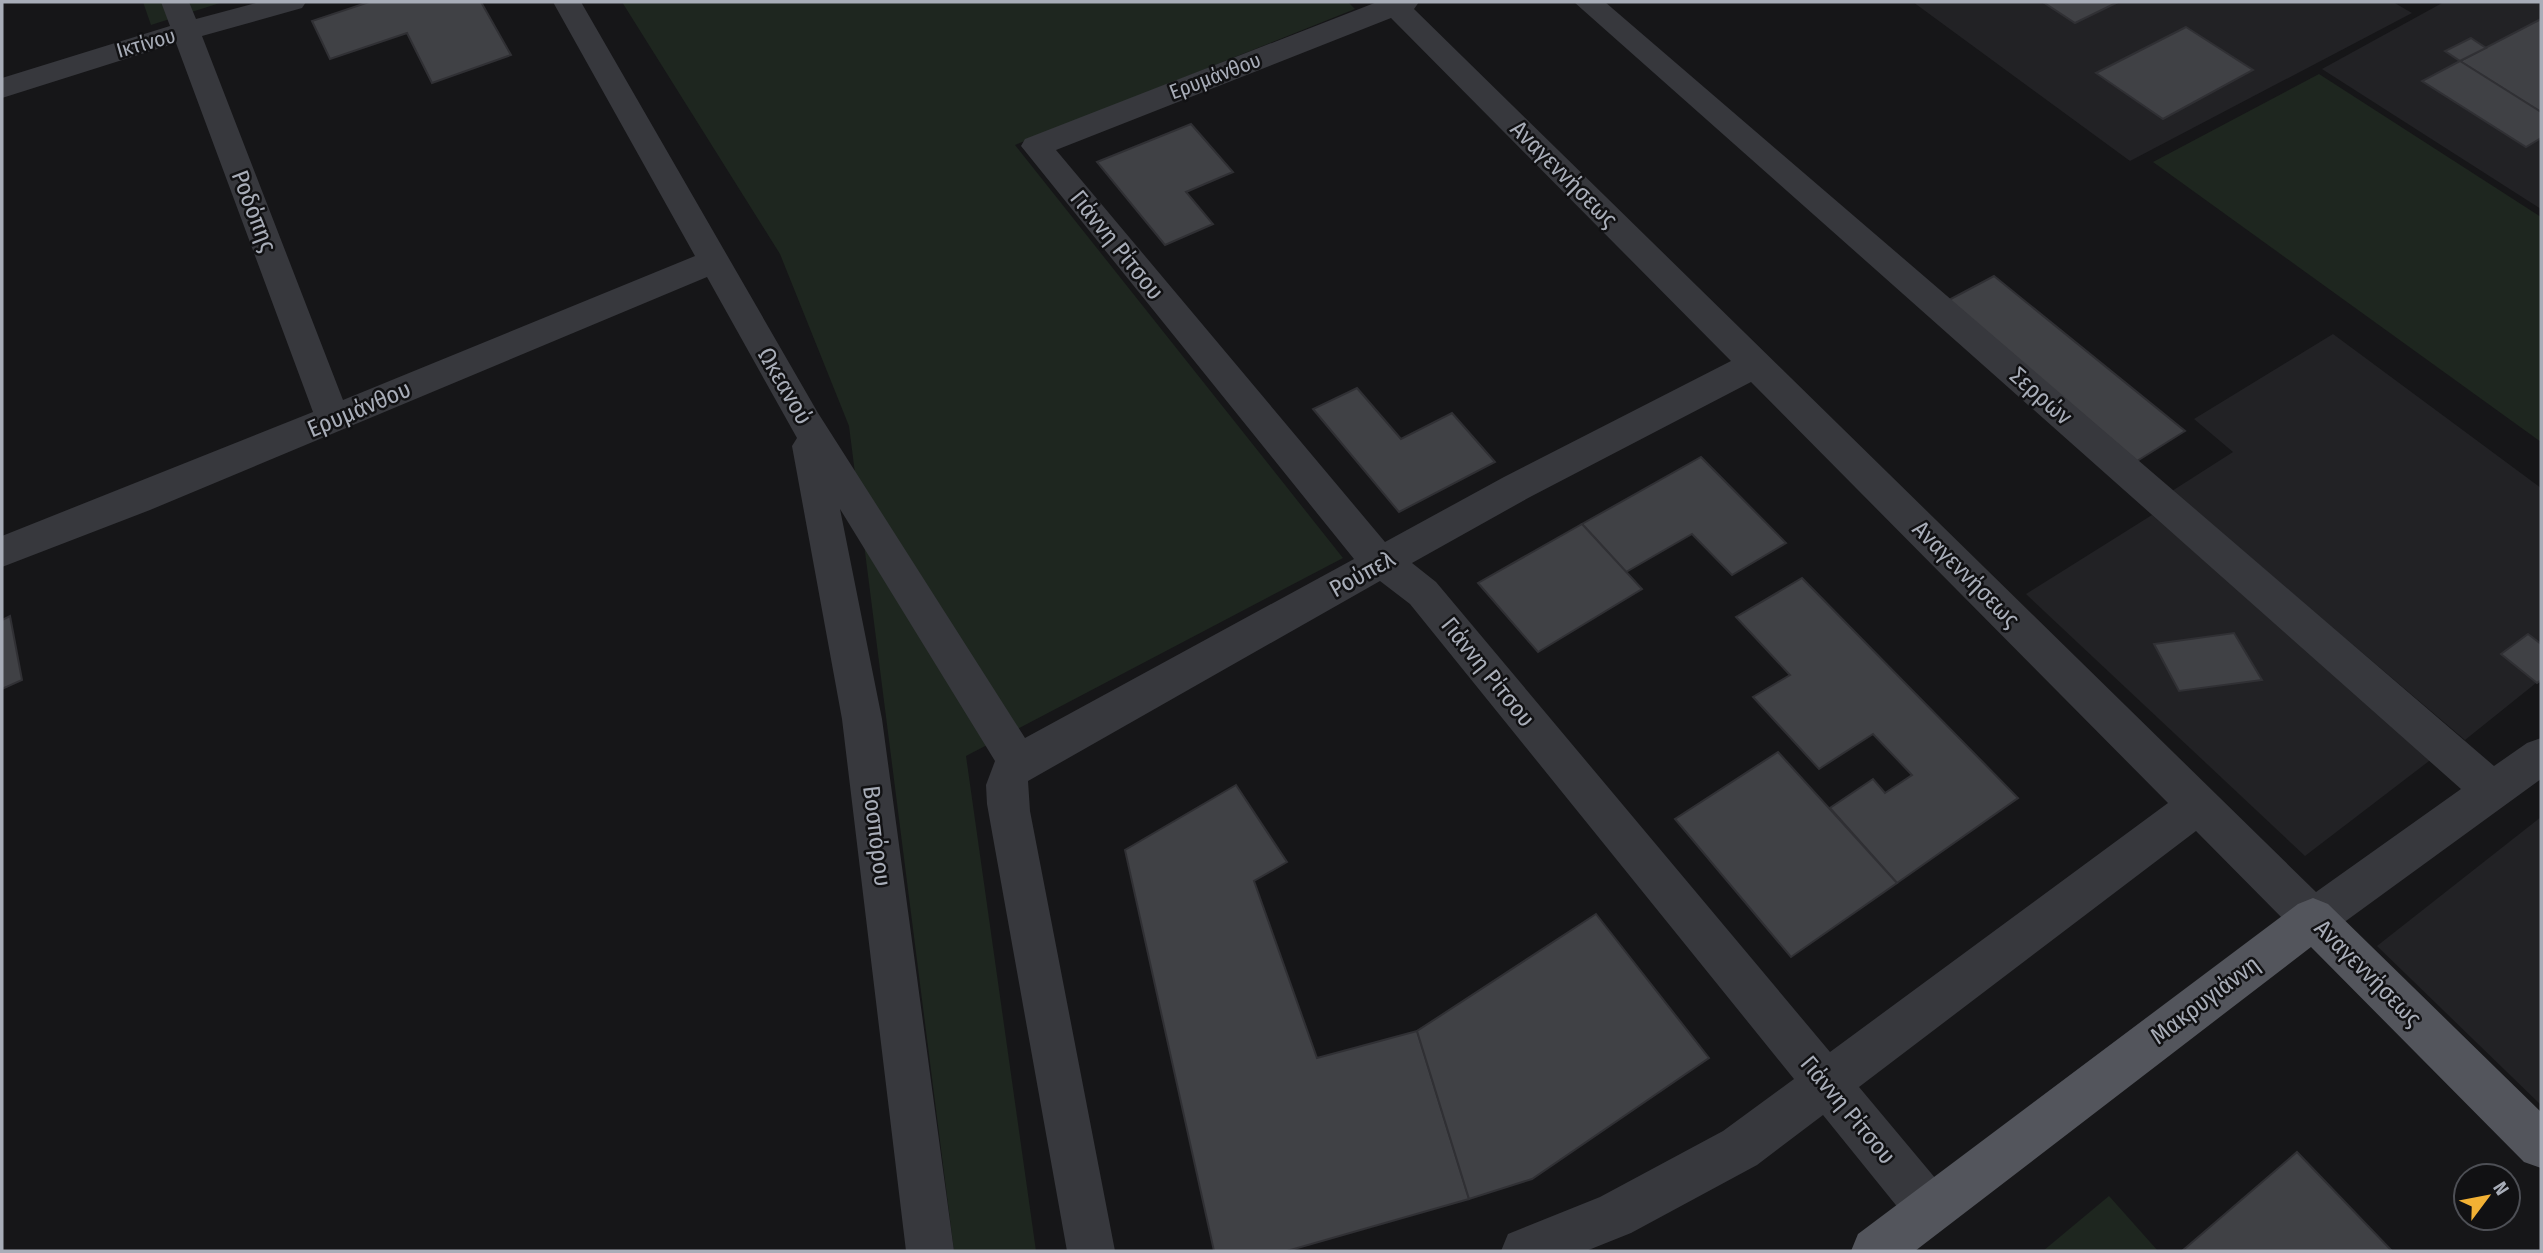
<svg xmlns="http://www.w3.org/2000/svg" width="2543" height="1253" viewBox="0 0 2543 1253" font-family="'Fira Sans Condensed',sans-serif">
	<rect width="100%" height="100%" fill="#161618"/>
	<!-- built -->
	<g fill="#222225">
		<path d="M1913 2H2393L2412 13 2130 161Z"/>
		<path d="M2444 2H2541V209L2322 69Z"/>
		<path d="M2333 334 2541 488V679L2465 740 2172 491 2233 452 2194 419Z"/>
		<path d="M2152 515 2433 758 2305 856 2026 594Z"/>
		<path d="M2541 817V1105L2377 946Z"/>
	</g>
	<!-- green -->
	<g fill="#1e261f">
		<path d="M143 2H223L151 25Z"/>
		<path d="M622 2H1348L1355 9 1015 145 1343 558 966 756 1036 1251H954L849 426 780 254Z"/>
		<path d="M2319 74 2541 217V442L2153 162Z"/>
		<path d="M2109 1196 2158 1251H2043Z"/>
	</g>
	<!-- building -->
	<g fill="#404145" stroke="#303034" stroke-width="2">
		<path d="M369 2H481L511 55 432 83 407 33 330 59 312 21Z"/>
		<path d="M2043 2H2118L2075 23Z"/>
		<path d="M2541 19V112L2460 61Z"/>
		<path d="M2186 27 2253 70 2163 119 2096 73Z"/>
		<path d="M2471 38 2486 48 2460 61 2445 51Z"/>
		<path d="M2460 61 2541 112V138L2526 147 2422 81Z"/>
		<path d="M1191 124 1233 172 1186 192 1213 224 1165 245 1097 162Z"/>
		<path d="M1994 276 2185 431 2137 461 1947 301Z"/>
		<path d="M1357 388 1401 439 1452 413 1495 462 1399 512 1313 409Z"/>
		<path d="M1701 457 1786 543 1732 575 1692 534 1626 572 1582 524Z"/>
		<path d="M1582 524 1642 589 1538 652 1478 583Z"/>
		<path d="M1802 578 2018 798 1897 883 1830 808 1873 779 1885 793 1912 775 1873 734 1819 769 1753 697 1790 675 1736 617Z"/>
		<path d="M10 616 22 680 2 689V620Z"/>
		<path d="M2234 633 2262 680 2179 691 2154 644Z"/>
		<path d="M2528 634 2541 644V680L2537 683 2501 654Z"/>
		<path d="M1778 752 1897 883 1791 957 1675 819Z"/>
		<path d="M1236 785 1287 862 1254 881 1317 1058 1417 1031 1469 1199 1287 1251H1214L1125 850Z"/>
		<path d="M1596 914 1709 1058 1532 1179 1469 1199 1417 1031Z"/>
		<path d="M2297 1152 2392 1251H2182Z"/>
	</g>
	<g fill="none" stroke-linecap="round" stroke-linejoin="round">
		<!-- minor -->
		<path fill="#37383d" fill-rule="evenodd" d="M161 2H189L196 19 260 2H306L302 8 202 36 343 400 695 256 553 2H581L818 413 1025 738 1354 559 1021 146 1025 139 1377 2H1419L1414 9 2316 892 2461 789 1574 2H1605L2494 766 2527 743 2541 738V779L2328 934 2313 940 2298 934 2196 831 1859 1087 1946 1191 1953 1208 1946 1225 1929 1232 1912 1225 1823 1115 1757 1165 1631 1233 1586 1251H1501L1508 1234 1600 1197 1723 1131 1794 1079 1410 604 1380 581 1028 781 1030 811 1115 1251H1067L987 804 986 785 995 761 840 509 882 719 954 1251H906L842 719 792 446 797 438 707 277 150 510 2 567V536L313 412 176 43 2 98V78L170 26ZM1391 18 1731 361 1504 477 1385 542 1056 150ZM1751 382 2168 803 1830 1052 1436 582 1412 563 1530 497Z"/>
		<!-- major -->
		<path fill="#53555c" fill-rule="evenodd" d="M2313 898 2328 904 2541 1112V1168L2524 1162 2311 947 1915 1251H1851L1858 1234 2298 904Z"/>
	</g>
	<g text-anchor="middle" stroke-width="5" stroke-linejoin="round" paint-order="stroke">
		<!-- far-street labels -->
		<g font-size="21" fill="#a8adb8" stroke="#111113">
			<text transform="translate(146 43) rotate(-16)" y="7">Ικτίνου</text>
			<text transform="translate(1215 76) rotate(-21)" y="7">Ερυμάνθου</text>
		</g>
		<!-- street labels -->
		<g font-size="24" fill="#a8adb8" stroke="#111113">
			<text transform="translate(1564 174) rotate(45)" y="8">Αναγεννήσεως</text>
			<text transform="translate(254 211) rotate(69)" y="8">Ροδόπης</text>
			<text transform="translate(1117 245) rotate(51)" y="8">Γιάννη Ρίτσου</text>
			<text transform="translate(785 386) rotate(60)" y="8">Ωκεανού</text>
			<text transform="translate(2041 396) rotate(41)" y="8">Σερρών</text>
			<text transform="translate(359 409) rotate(-23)" y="8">Ερυμάνθου</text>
			<text transform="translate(1362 574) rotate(-29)" y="8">Ρούπελ</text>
			<text transform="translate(1966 574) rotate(45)" y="8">Αναγεννήσεως</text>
			<text transform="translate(1488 672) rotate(51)" y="8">Γιάννη Ρίτσου</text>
			<text transform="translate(877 836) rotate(83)" y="8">Βοσπόρου</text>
			<text transform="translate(2368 973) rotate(45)" y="8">Αναγεννήσεως</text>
			<text transform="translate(2205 1000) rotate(-37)" y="8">Μακρυγιάννη</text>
			<text transform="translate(1848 1110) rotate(50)" y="8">Γιάννη Ρίτσου</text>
		</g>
	</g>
	<!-- border -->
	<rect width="2543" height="1253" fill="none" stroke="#a8adb8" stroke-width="7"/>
	<!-- north arrow -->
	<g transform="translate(2487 1197) rotate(58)"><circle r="33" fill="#111113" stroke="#4d4f55" stroke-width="2"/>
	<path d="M0-5L12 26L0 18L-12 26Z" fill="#f2b134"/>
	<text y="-10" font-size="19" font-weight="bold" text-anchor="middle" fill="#a8adb8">N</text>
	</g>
</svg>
